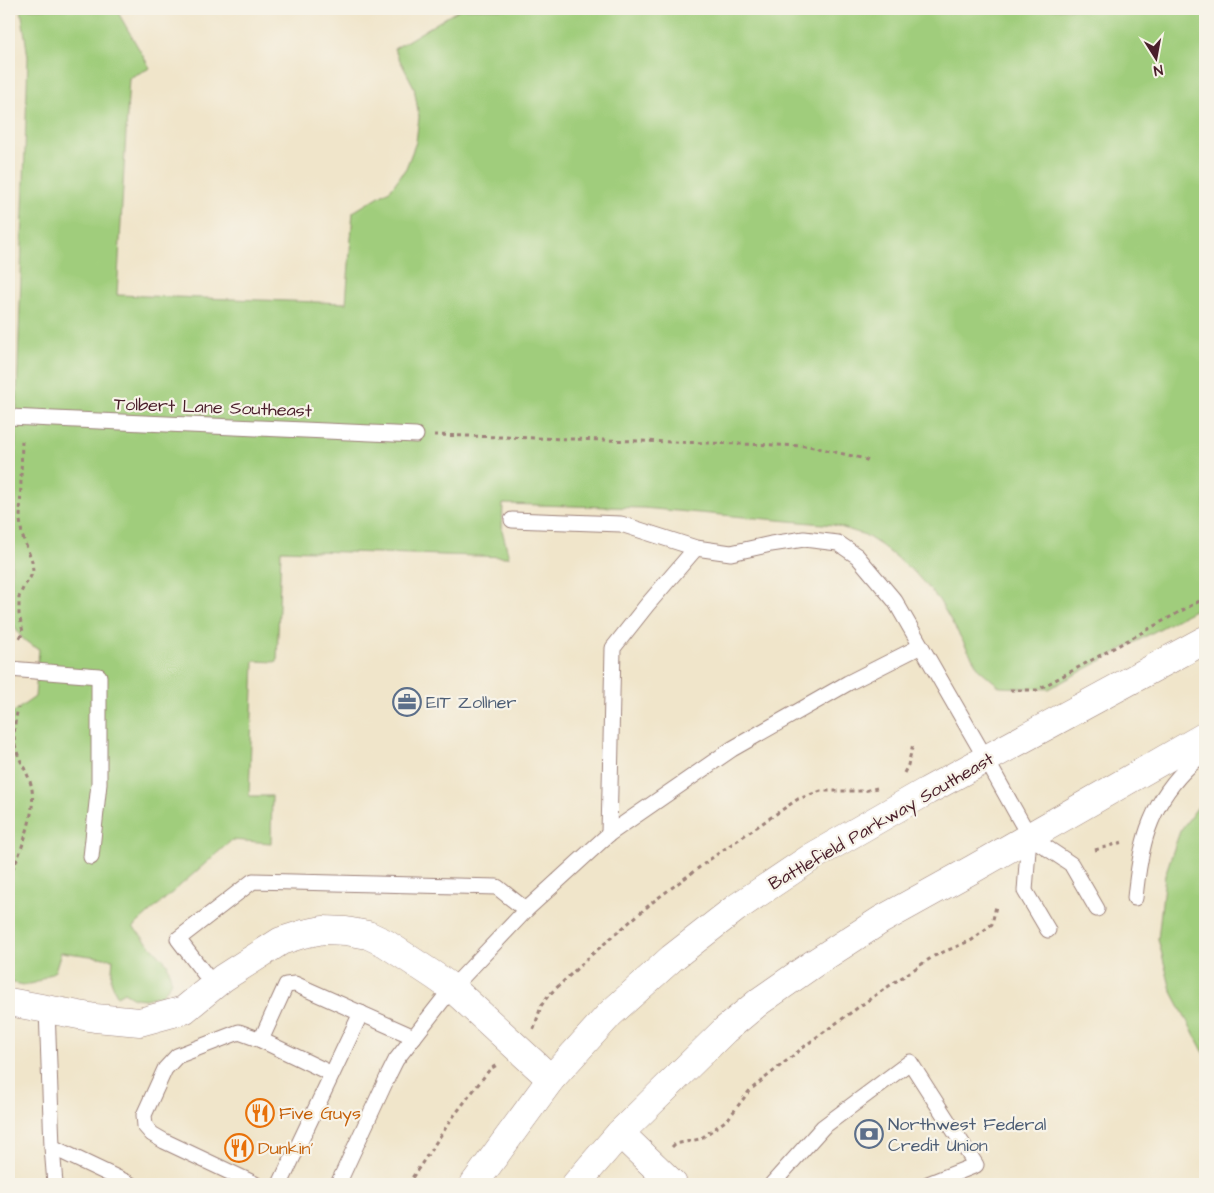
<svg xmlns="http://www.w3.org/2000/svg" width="1214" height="1193" viewBox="0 0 1214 1193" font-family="'Architects Daughter',sans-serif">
	<rect width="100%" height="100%" fill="#f7f3e8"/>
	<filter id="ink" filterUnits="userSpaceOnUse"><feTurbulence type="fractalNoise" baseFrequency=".02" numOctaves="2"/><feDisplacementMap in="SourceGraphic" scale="10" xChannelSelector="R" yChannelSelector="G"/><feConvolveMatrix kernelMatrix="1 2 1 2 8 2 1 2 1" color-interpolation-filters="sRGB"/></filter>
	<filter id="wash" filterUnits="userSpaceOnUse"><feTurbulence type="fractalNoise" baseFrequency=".0096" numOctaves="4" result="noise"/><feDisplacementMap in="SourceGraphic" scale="20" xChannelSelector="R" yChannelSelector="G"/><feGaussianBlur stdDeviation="1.12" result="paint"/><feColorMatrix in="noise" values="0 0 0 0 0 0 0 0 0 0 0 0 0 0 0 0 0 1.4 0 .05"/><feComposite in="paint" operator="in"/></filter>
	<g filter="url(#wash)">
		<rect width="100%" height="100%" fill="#f0e5ca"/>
		<!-- green -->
		<g fill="#a0cd7b" stroke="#757653">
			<path d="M21 9H116L150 68 129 78 117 295 346 303 353 212 391 189 406 168 416 142 419 117 414 87 394 49 460 9H1205V604L1049 689 1000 687 979 669 939 600 915 573 882 546 865 535 834 525 643 508 503 504 502 530 509 557 281 550 277 662 254 661 249 796H272L271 843 232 840 133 927 167 963 172 982 162 995 145 999 134 998 124 992 117 996 111 981 113 959 61 952 55 971 35 983 24 985 9 982V719L15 711 35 697 39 649C21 640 19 636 10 617L28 57Z"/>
			<path d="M1205 797V1055L1171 990 1158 939 1165 875 1180 831Z"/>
		</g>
	</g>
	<g filter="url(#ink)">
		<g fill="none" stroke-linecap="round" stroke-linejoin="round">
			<defs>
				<g id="service">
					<path d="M9 417 416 435"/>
					<path d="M512 520 621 524 696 548 731 553 771 544 804 539 838 543 857 556 895 601 986 759 1029 836 1071 864 1097 909"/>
					<path d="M696 548 647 605 613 648 609 834 732 749 848 683 921 646"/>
					<path d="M9 669 99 676V784L91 857"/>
					<path d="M1029 836 1025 891 1048 930"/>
					<path d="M1135 898C1140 847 1148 808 1185 770 1191 764 1198 758 1205 752"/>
					<path d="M214 986 178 939 253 881 497 887 526 910"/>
					<path d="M47 1009 52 1147 55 1184"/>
					<path d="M332 1074 261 1040 286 985 295 984 414 1037"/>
					<path d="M52 1147 130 1184"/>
					<path d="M255 1184 164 1141 152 1134 145 1126 144 1115 165 1069 177 1056 239 1032 261 1040"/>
					<path d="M280 1184 361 1013"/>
					<path d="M338 1184 389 1074 396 1060 452 988 526 910 609 834"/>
					<path d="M772 1184 823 1127 910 1062 976 1165 928 1184"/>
				</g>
				<g id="minor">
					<path d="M9 1002 95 1018 140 1022 184 1010 223 978 281 941 303 934 323 930 346 931 368 935 385 943 435 976 452 988 551 1079"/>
					<path d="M620 1133 673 1184"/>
				</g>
				<g id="primary">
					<path d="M474 1184 551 1079 610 1014 672 958 736 908 812 857 927 791 1205 640"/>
					<path d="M576 1184 620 1133 725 1030 760 1001 813 964 881 920 973 869 1205 736"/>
				</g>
			</defs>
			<!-- service casing -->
			<use href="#service" stroke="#9d827a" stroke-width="17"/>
			<!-- minor casing -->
			<use href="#minor" stroke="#9d827a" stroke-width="29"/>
			<!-- primary casing -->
			<use href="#primary" stroke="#9d827a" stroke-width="29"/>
			<!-- path -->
			<g stroke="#9d827a" stroke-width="3" stroke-dasharray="4 4" stroke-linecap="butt">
				<path d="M434 435 809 446 861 458 869 461"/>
				<path d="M20 638 23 632 19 614V597L24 586 30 578 33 571 32 561 22 535 20 520 22 438"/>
				<path d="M1010 690H1037L1205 598"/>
				<path d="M904 773 908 765 913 744"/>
				<path d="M1095 850 1123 842"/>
				<path d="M9 877C20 855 38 809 31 785 28 773 20 762 16 749 12 735 15 722 18 708"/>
				<path d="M534 1029 541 1006 548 996 590 956 654 901 720 852 798 799 821 791H864L877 788"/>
				<path d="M672 1147 675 1144 700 1139 728 1119 750 1090 814 1039 877 994 934 956 972 940 992 924 996 906"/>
				<path d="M408 1184 453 1117 490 1069 497 1065"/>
			</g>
			<!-- service -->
			<use href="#service" stroke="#fff" stroke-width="15"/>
			<!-- minor -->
			<use href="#minor" stroke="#fff" stroke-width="28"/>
			<!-- primary -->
			<use href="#primary" stroke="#fff" stroke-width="28"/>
		</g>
	</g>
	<!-- icons -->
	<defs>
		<symbol id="office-ring" viewBox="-11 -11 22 22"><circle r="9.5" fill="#f7f3e8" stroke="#5c6f8a" stroke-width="1.5"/><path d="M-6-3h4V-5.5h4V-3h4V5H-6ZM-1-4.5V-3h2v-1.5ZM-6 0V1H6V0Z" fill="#5c6f8a"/></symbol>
		<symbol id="restaurant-ring" viewBox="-11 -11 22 22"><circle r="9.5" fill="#f7f3e8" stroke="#e8710a" stroke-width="1.5"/><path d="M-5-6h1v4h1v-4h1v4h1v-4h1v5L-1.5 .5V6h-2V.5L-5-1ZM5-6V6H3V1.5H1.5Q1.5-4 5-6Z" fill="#e8710a"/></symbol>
		<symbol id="bank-ring" viewBox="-11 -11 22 22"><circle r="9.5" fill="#f7f3e8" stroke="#5c6f8a" stroke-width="1.5"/><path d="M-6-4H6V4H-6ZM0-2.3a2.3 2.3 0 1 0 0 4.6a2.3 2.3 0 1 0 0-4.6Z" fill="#5c6f8a"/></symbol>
	</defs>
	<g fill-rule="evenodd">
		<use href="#office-ring" x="391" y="686" width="32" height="32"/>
		<use href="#restaurant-ring" x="244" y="1097" width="32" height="32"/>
		<use href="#bank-ring" x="853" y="1118" width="32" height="32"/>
		<use href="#restaurant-ring" x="223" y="1132" width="32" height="32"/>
	</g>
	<g text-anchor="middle" stroke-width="4.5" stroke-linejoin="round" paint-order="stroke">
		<!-- street labels -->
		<g font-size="18" fill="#4a1f2b" stroke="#f7f3e8">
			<text transform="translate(213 407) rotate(2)" y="6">Tolbert Lane Southeast</text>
			<text transform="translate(881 821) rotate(-30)" y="6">Battlefield Parkway Southeast</text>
		</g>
		<!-- service labels -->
		<g font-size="18" fill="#4e5e75" stroke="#f7f3e8" text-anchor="start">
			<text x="426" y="708">EIT Zollner</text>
			<text x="888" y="1130">Northwest Federal<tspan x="888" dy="21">Credit Union</tspan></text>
		</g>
		<!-- food labels -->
		<g font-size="18" fill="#c56008" stroke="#f7f3e8" text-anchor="start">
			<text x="279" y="1119">Five Guys</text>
			<text x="258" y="1154">Dunkin'</text>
		</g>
	</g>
	<!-- margin -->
	<rect width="1214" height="1193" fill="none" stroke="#f7f3e8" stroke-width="30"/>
	<!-- north arrow -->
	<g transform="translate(1156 58) rotate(169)" stroke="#f7f3e8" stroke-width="4" paint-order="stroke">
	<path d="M0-4L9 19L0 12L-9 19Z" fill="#4a1f2b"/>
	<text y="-8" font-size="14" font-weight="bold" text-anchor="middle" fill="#4a1f2b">N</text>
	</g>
</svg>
